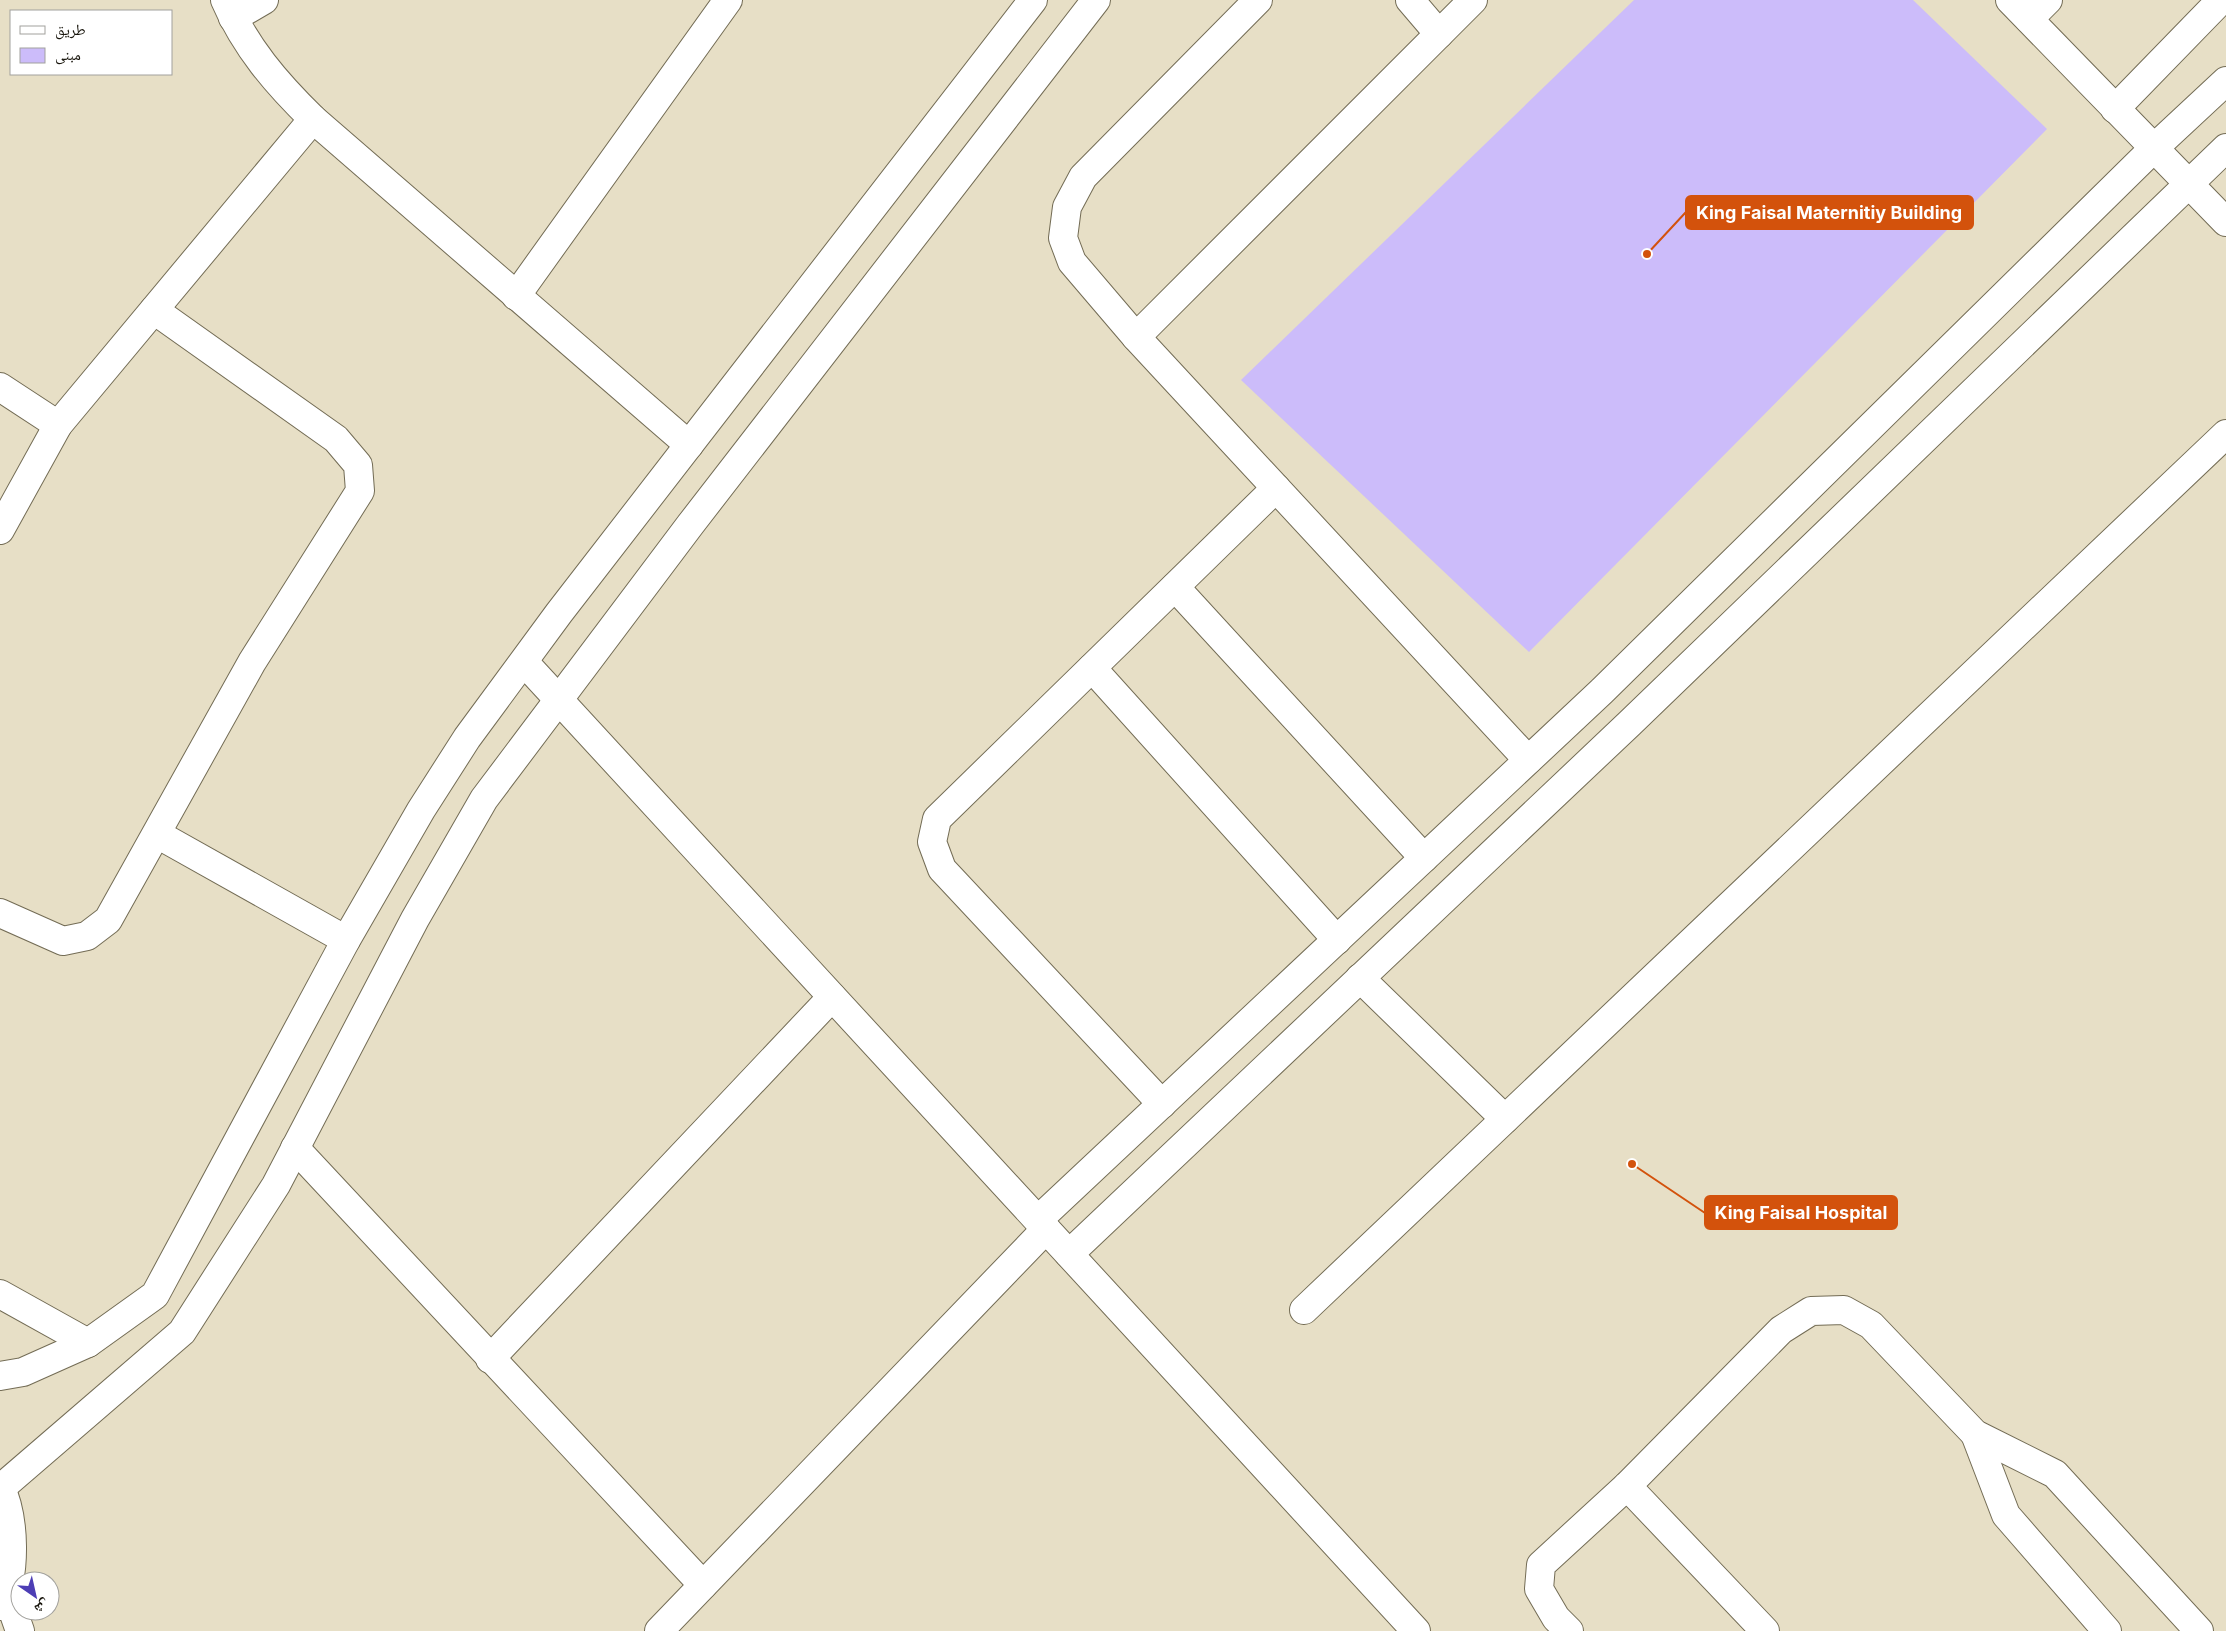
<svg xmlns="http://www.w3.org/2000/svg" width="2226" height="1631" viewBox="0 0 2226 1631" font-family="Inter,'Noto Naskh Arabic',sans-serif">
	<rect width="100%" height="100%" fill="#e7dfc6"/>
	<!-- building -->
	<path fill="#ccbcfa" d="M1634 0H1913L2047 129 1529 652 1241 380Z"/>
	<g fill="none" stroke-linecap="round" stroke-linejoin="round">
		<defs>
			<g id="minor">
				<path d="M225 0C245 47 277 84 313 119L689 445"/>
				<path d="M1258 0 1083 177 1067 207 1063 238 1072 262 1136 337 1528 760"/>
				<path d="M1410 0 1439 34"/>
				<path d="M2010 0 2226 222"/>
				<path d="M233 18 264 0"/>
				<path d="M2029 19 2048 0"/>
				<path d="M2115 109 2221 0"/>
				<path d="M516 296 728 0"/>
				<path d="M1136 337 1473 0"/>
				<path d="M0 387 58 425"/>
				<path d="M0 530 58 425 313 119"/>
				<path d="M1175 587 1424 858"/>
				<path d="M524 662 1416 1631"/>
				<path d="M1092 668 1337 940"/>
				<path d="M157 834 346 940"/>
				<path d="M0 913 63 941 87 936 108 920 252 662 360 491 358 465 336 439 154 310"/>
				<path d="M1360 978 1505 1119"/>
				<path d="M1162 1104 942 869 932 842 937 819 1276 488"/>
				<path d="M295 1148 703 1585"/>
				<path d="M1038 1220 1602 691 2153 149 2226 81"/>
				<path d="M1069 1254 1630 723 2226 148"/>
				<path d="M0 1294 88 1343"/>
				<path d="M1304 1310 2226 434"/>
				<path d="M490 1359 832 997"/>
				<path d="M0 1376 23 1372 88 1343 155 1295 346 940 421 810 467 738 559 613 1033 0"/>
				<path d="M1975 1434 2006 1515 2107 1631"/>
				<path d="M0 1486C15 1517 17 1576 0 1606"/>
				<path d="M1627 1486 1765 1631"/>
				<path d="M1 1488 182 1332 276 1185 415 919 484 799 690 525 1096 0"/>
				<path d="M7 1594 20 1631"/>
				<path d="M659 1631 1046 1229"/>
				<path d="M1569 1631 1556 1618 1539 1589 1541 1565 1627 1486 1781 1330 1811 1311 1844 1310 1871 1325 1975 1434 2055 1474 2199 1631"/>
			</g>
		</defs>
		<!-- minor casing -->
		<use href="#minor" stroke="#736c55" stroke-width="30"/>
		<!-- minor -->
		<use href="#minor" stroke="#fff" stroke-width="28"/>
	</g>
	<!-- callouts -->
	<path fill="none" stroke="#d3520c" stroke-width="2" d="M1647 254L1686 212M1632 1164L1705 1213"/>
	<g fill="#d3520c" stroke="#fff" stroke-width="2">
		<circle cx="1647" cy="254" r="5"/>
		<circle cx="1632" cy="1164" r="5"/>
	</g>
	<g fill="#d3520c" stroke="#d3520c" stroke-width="2">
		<rect x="1686" y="196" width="287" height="33" rx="5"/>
		<rect x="1705" y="1196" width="192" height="33" rx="5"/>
	</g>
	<g font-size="18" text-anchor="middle" font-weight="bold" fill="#fff">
		<text x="1829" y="219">King Faisal Maternitiy Building</text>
		<text x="1801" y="1219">King Faisal Hospital</text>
	</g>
	<!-- legend -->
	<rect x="10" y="10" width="162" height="65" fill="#ffffff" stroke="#a2a19d"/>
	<rect x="20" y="26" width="25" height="8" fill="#ffffff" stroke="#a2a19d"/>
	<text x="55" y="35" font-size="15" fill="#17140b">طريق</text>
	<rect x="20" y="48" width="25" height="15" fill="#ccbcfa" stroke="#a2a19d"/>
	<text x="55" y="60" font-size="15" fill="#17140b">مبنى</text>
	<!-- north arrow -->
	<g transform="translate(35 1596) rotate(146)"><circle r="24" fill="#ffffff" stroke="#a2a19d"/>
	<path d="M0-4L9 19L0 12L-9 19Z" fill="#4d3eb5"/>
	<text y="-8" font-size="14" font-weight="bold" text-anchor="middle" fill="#17140b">ش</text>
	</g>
</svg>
